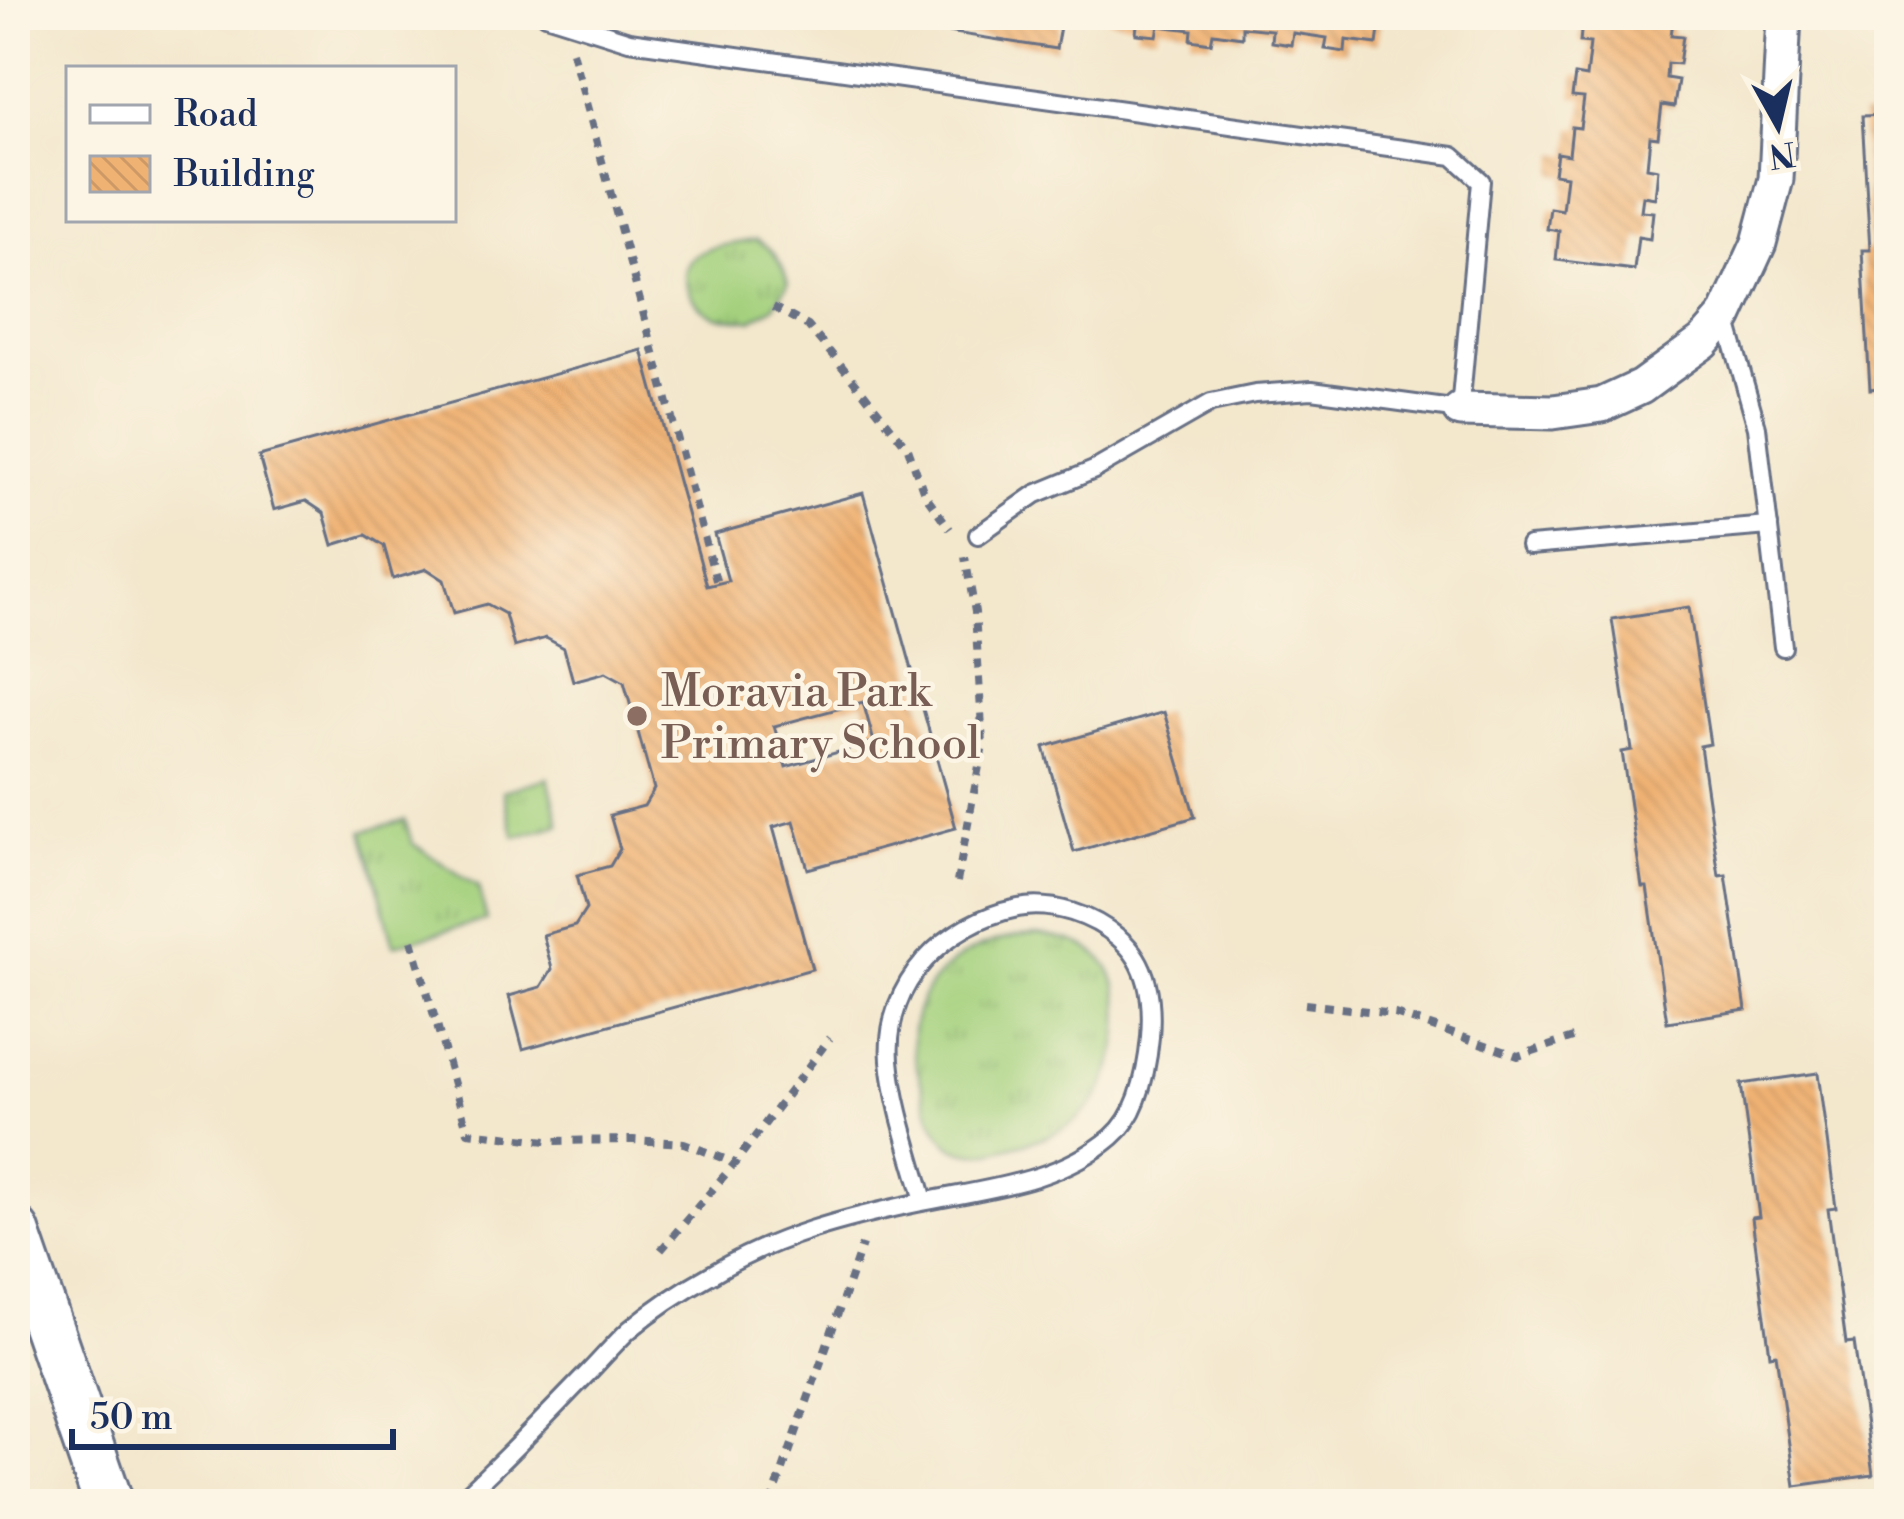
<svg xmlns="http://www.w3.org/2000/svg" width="1904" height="1519" viewBox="0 0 1904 1519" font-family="'Libre Bodoni',serif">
	<defs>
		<pattern id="grass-tufts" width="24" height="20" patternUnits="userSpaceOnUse" patternTransform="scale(3)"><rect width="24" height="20" fill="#a5d17e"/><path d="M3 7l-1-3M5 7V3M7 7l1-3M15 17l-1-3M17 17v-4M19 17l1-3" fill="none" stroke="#8db46f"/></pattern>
		<pattern id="building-back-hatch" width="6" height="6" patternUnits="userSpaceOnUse" patternTransform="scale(3)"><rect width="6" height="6" fill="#f0b273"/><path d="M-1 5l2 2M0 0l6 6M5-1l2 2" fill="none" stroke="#cd9966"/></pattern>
	</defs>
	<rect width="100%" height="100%" fill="#fcf5e5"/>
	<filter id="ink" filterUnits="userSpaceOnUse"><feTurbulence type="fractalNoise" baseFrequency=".00833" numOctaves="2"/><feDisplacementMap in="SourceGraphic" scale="24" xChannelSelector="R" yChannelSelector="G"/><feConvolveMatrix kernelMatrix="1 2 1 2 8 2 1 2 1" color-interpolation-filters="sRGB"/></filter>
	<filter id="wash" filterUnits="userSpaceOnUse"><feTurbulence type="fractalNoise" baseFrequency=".004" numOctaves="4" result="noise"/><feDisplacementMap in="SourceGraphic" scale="48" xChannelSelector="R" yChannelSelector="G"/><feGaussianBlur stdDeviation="2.7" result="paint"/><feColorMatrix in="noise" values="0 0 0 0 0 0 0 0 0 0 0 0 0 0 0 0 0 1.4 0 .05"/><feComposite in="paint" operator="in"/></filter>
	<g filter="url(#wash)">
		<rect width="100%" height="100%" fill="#f3e7cc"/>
		<!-- grass -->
		<g fill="url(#grass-tufts)" stroke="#60806e" stroke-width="3">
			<path d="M755 240C774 248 783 264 788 284L773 307 752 320C740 319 724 319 713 315 695 308 675 278 691 260 704 245 737 244 755 240Z"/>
			<path d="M548 778 560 825 515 837 503 791Z"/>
			<path d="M405 820 412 843 478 887 487 920 394 945 363 831Z"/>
			<path d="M1039 935C1063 938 1090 943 1105 963 1127 990 1121 1047 1108 1078 1103 1092 1093 1105 1082 1115 1063 1133 1041 1139 1017 1145 1002 1149 987 1155 972 1153 940 1149 931 1121 924 1094 919 1073 911 1052 913 1031 920 968 982 936 1039 935Z"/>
		</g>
		<g id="blocks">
			<!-- building -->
			<g fill="url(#building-back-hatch)" fill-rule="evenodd">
				<path d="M859 15H1062L1056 49 859 18Z"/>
				<path d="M1108 15H1381L1377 44 1346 40 1345 52 1325 49 1327 38 1293 33 1291 45 1271 42 1272 30 1242 27V37L1213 33 1211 43 1191 40 1192 30 1159 26 1157 36 1136 34 1137 24 1108 20Z"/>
				<path d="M1594 15H1674L1671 35 1683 36 1679 64 1667 63 1666 78 1678 80 1674 107 1662 105 1658 138 1650 137 1647 167 1658 169 1655 198 1643 196 1641 211 1653 212 1650 239 1638 237 1634 270 1556 260 1559 231 1547 229 1550 208 1562 210 1566 176 1554 174 1557 153 1569 155 1572 127 1580 128 1584 98 1572 97 1575 75 1586 77 1590 43 1580 42 1582 22 1593 23Z"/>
				<path d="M1889 115V515H1885L1878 388 1870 389 1862 250H1870L1862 116Z"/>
				<path d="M642 350 707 586 728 581 715 534 863 493 956 828 808 869 794 821 773 827 812 969 523 1049 509 996 541 987 552 969 543 935 575 926 586 909 577 875 610 866 620 849 610 815 644 806 654 789 624 682 606 672 573 681 564 648 546 638 514 647 505 614 487 604 454 613 444 580 427 569 393 579 384 546 366 535 333 545 324 513 306 501 274 510 259 456ZM863 702 874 742 786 767 774 726Z"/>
				<path d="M1689 607 1710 744 1700 746 1719 876 1726 875 1746 1010 1667 1022 1647 887H1642L1622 752 1632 750 1612 619Z"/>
				<path d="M1164 712 1195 817 1074 852 1044 747Z"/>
				<path d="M1818 1073 1836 1208 1828 1209 1846 1343 1854 1342 1873 1475 1795 1486 1776 1354 1770 1355 1752 1218 1759 1217 1741 1084Z"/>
			</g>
		</g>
	</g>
	<g filter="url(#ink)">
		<use href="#blocks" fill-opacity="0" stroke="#676f84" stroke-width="3"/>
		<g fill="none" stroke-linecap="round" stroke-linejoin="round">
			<defs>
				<g id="lane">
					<path d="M546 15 629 41 1453 156 1481 181 1460 410 1312 390 1255 394 1211 403 1094 470 1036 494 978 535"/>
					<path d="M1726 318 1757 427 1783 647"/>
					<path d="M1529 546 1769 526"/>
					<path d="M456 1504C501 1464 543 1419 585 1376 600 1361 614 1344 629 1330 654 1309 683 1290 712 1274 775 1236 845 1218 917 1203 984 1189 1058 1183 1112 1137 1139 1114 1147 1070 1150 1037 1153 1000 1149 963 1119 938 1094 916 1052 901 1018 908 947 922 884 982 890 1060 894 1107 912 1156 924 1201"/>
				</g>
				<path id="street" d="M1460 410 1553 412 1602 405 1641 387 1667 368 1703 342 1725 317 1759 243 1776 179 1784 15"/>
				<path id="secondary" d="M15 1232 109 1504"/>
			</defs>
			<!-- lane casing -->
			<use href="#lane" stroke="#676f84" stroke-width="22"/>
			<!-- street casing -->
			<use href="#street" stroke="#676f84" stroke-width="39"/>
			<!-- secondary casing -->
			<use href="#secondary" stroke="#676f84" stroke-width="54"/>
			<!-- path -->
			<g stroke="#676f84" stroke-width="8" stroke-dasharray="9 9" stroke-linecap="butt">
				<path d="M572 51 717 584"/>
				<path d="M773 307 808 326 860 388 908 448 924 493 950 529"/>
				<path d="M957 882 983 745 975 612 965 557"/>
				<path d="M412 940 468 1132 547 1141 633 1140 684 1143 735 1163"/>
				<path d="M1305 1004 1395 1014 1518 1056 1573 1038"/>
				<path d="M661 1250 735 1163 830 1038"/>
				<path d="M771 1504 862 1245"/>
			</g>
			<!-- lane -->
			<use href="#lane" stroke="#fff" stroke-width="16"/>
			<!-- street -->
			<use href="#street" stroke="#fff" stroke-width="33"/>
			<!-- secondary -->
			<use href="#secondary" stroke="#fff" stroke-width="48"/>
		</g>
	</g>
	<!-- markers -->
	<circle fill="#8d6e63" stroke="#fcf5e5" stroke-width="4.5" cx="637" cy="716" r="12"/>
	<g text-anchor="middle" stroke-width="9" stroke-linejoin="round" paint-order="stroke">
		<!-- education labels -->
		<g font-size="45" fill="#785e54" stroke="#fcf5e5" text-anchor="start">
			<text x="661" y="706">Moravia Park<tspan x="661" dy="52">Primary School</tspan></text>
		</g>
	</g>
	<!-- margin -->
	<rect width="1904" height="1519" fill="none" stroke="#fcf5e5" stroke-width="60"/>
	<!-- legend -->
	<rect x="66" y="66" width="390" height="156" fill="#fcf5e5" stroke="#a2a6af" stroke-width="3"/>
	<rect x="90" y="105" width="60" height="18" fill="#ffffff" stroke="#a2a6af" stroke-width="3"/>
	<text x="174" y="126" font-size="36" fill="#1b2f5e">Road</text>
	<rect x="90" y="156" width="60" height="36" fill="url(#building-back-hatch)" stroke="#a2a6af" stroke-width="3"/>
	<text x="174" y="186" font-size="36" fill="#1b2f5e">Building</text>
	<!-- north arrow -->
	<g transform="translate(1778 126) rotate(172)" stroke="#fcf5e5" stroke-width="9" paint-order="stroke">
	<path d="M0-9L21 45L0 30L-21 45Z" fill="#1b2f5e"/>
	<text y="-18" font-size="33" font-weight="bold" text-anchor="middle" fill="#1b2f5e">N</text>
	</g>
	<!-- scale -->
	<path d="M72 1429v18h321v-18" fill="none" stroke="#1b2f5e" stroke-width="6"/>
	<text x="90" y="1429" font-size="36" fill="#1b2f5e" stroke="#fcf5e5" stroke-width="9" paint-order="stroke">50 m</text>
</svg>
